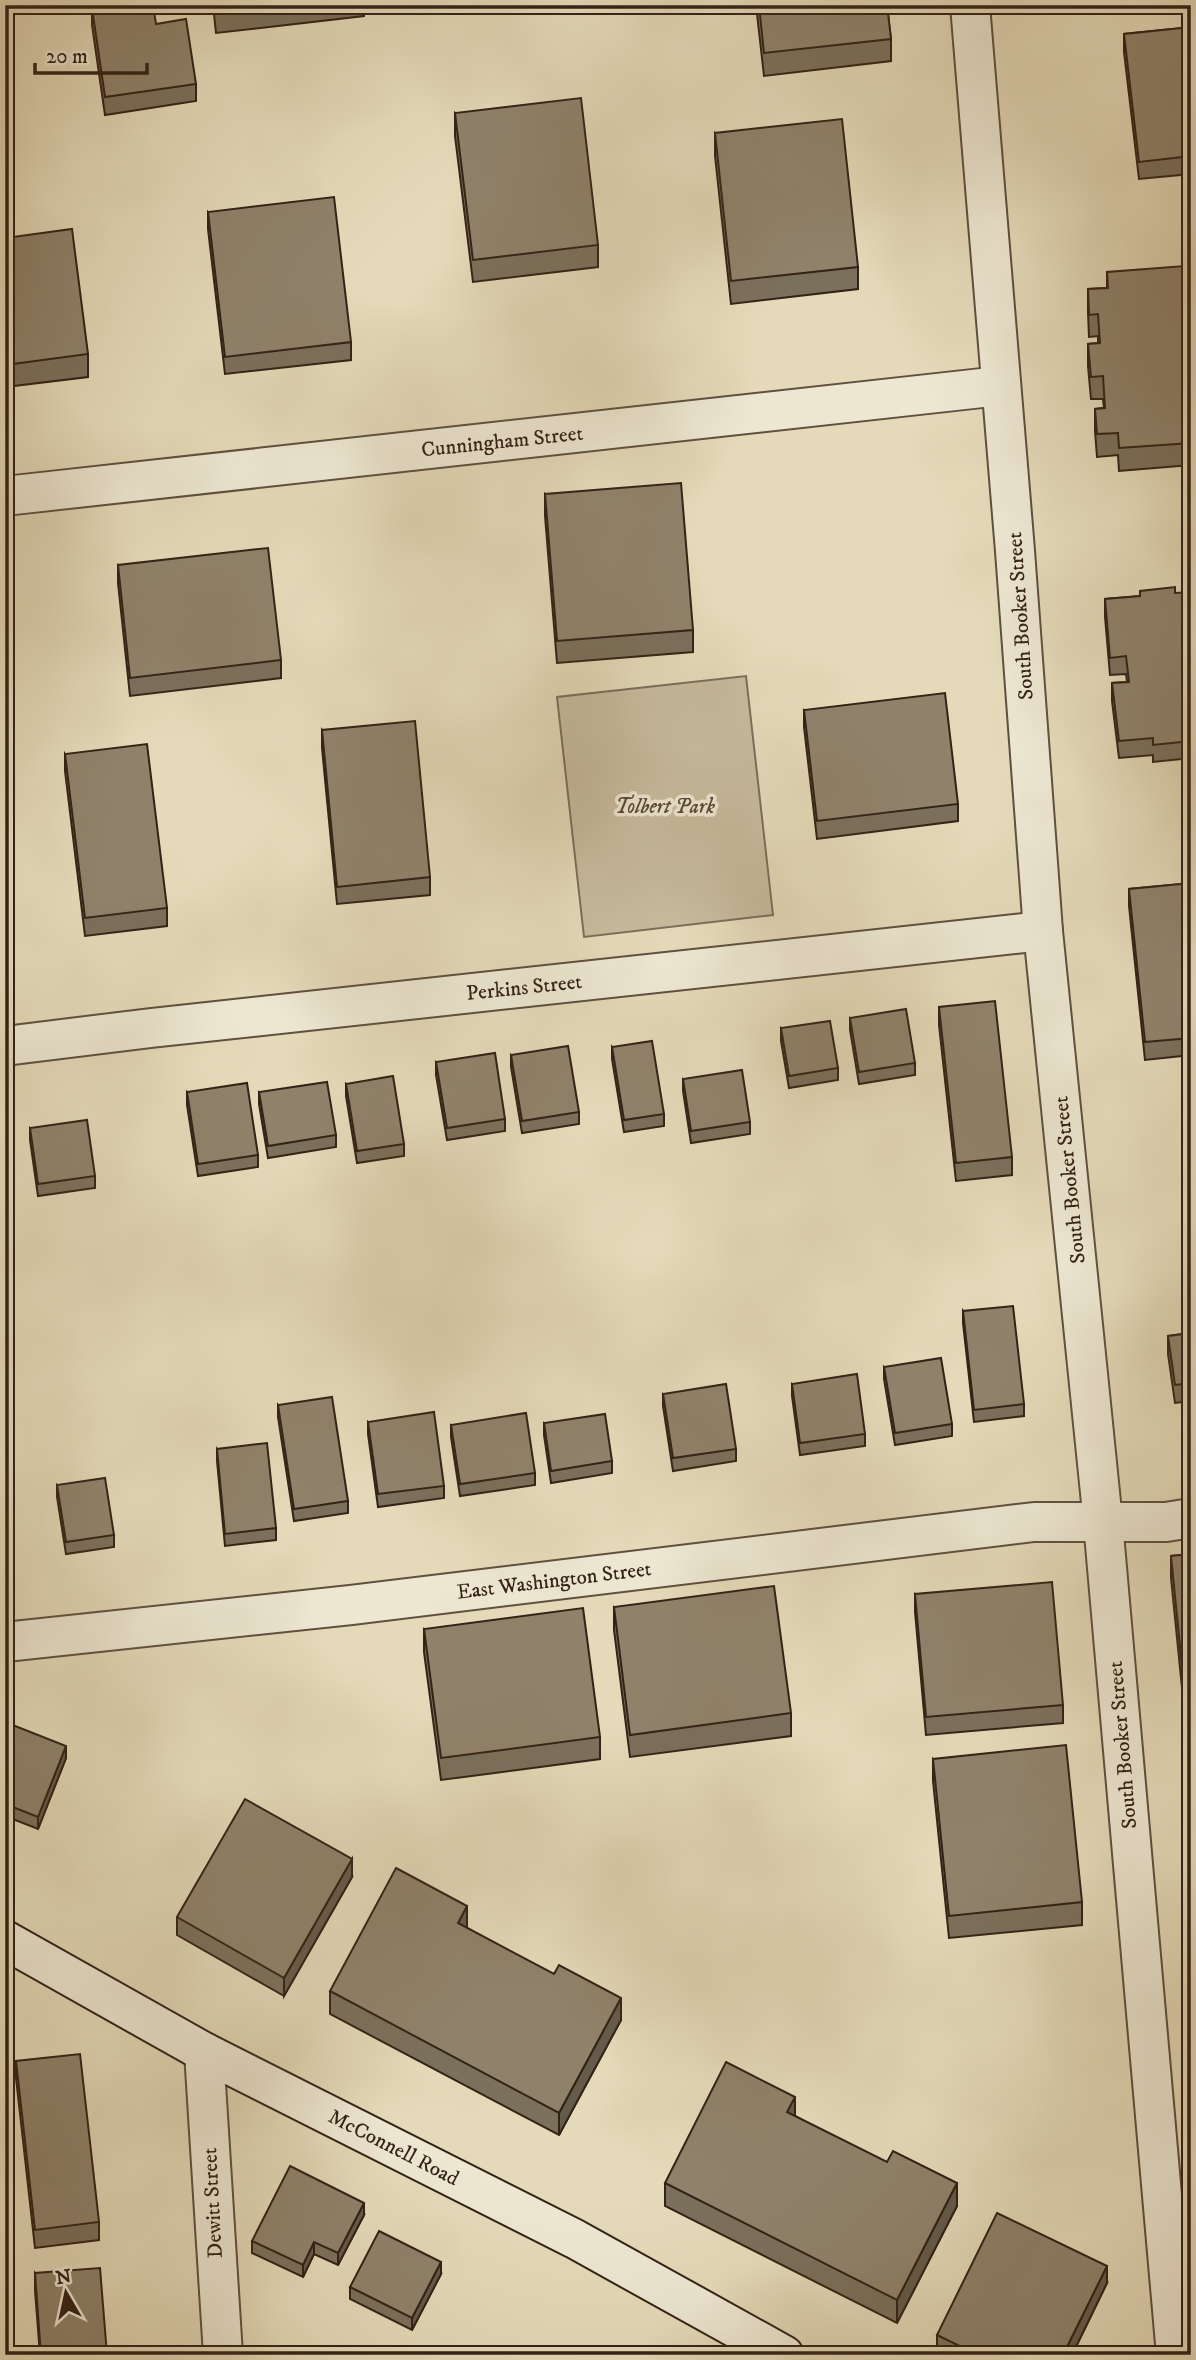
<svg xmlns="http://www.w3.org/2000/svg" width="1196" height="2360" viewBox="0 0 1196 2360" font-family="'IM FELL DW Pica',serif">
	<rect width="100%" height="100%" fill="#e4dab9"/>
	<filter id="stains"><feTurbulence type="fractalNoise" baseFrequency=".00286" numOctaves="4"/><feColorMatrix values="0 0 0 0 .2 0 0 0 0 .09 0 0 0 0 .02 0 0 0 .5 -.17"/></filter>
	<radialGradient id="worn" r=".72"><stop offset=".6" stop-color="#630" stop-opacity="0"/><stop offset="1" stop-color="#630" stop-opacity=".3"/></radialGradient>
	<!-- green -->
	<path fill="#c6bb9d" stroke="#7c6e5a" stroke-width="2" d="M746 676 773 915 584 937 557 697Z"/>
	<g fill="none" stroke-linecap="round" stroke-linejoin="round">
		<defs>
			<g id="street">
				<path d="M970 5 1015 551 1043 931 1103 1522 1176 2355"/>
				<path d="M5 496 1000 386"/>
				<path d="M5 1046 151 1028 1043 931"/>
				<path d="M5 1642 351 1605 1034 1522H1166L1191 1518"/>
				<path d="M204 2052 223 2355"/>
			</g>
			<path id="secondary" d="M5 1940 204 2052 575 2239 784 2355"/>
		</defs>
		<!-- street casing -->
		<use href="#street" stroke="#5f503f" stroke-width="42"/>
		<!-- secondary casing -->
		<use href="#secondary" stroke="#332216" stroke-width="42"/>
		<!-- street -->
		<use href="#street" stroke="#ede7d2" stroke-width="38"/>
		<!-- secondary -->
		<use href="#secondary" stroke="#ede7d2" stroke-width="38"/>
	</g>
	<!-- wall -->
	<g fill="#7b705c" stroke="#332216" stroke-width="2">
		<path d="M213 5H364V16L216 33Z"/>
		<path d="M756 5H887L891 39V61L764 76Z"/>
		<path d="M92 8 156 24 196 84V101L105 115 92 25Z"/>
		<path d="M1191 27V174L1139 179 1124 52V34Z"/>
		<path d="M455 113 598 245V267L473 282 455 136Z"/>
		<path d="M715 133 858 267V289L731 304 715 156Z"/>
		<path d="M208 212 351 342V360L225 374 208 229Z"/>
		<path d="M5 238 88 354V377L5 387Z"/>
		<path d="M1107 272 1186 282H1191V465L1119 471 1118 455 1097 457 1095 431V409L1104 408 1103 399H1091L1088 366V344L1098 343V336L1089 337 1088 312V289L1107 288Z"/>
		<path d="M545 494 693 630V652L557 663 545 516Z"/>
		<path d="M118 565 281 660V678L130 696 118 583Z"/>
		<path d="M1191 592V758L1153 762V755L1119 758 1112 701V683L1127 682 1126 674 1110 675 1105 617V599Z"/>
		<path d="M804 710 958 804V821L817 839 804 727Z"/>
		<path d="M322 730 430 877V895L337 904 322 748Z"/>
		<path d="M65 754 167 908V926L85 936 65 771Z"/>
		<path d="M1191 883V1055L1145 1060 1129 906V889Z"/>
		<path d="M939 1007 1012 1157V1175L956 1181 939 1025Z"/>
		<path d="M850 1018 915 1063V1075L859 1084 850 1030Z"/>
		<path d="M781 1028 838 1068V1080L789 1088 781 1041Z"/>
		<path d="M612 1047 664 1114V1126L624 1132 612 1059Z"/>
		<path d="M511 1055 579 1112V1124L522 1133 511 1067Z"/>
		<path d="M436 1062 505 1119V1131L447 1140 436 1075Z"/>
		<path d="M683 1079 750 1122V1134L691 1143 683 1091Z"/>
		<path d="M346 1084 404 1144V1156L357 1163 346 1096Z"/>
		<path d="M187 1092 258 1155V1167L198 1176 187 1105Z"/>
		<path d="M259 1092 336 1135V1147L268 1158 259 1104Z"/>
		<path d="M30 1128 95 1176V1188L38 1196 30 1140Z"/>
		<path d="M963 1311 1024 1404V1416L974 1422 963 1323Z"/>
		<path d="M1191 1333V1401L1175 1403 1168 1354V1336Z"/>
		<path d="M884 1367 952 1424V1436L895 1445 884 1379Z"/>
		<path d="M792 1384 865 1434V1446L800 1455 792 1396Z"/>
		<path d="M663 1394 736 1449V1461L673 1471 663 1406Z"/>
		<path d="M278 1405 348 1501V1513L294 1521 278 1417Z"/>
		<path d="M368 1422 444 1486V1498L378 1507 368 1434Z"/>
		<path d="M544 1423 612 1461V1473L551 1483 544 1435Z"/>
		<path d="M451 1425 535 1473V1485L460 1496 451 1437Z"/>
		<path d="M217 1449 276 1528V1540L225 1546 217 1461Z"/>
		<path d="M57 1485 114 1535V1547L66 1554 57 1497Z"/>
		<path d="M1191 1554V1738H1187L1171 1578V1556Z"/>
		<path d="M915 1594 1063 1705V1723L926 1735 915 1612Z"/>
		<path d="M614 1607 791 1713V1736L630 1757 614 1630Z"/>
		<path d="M424 1629 600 1737V1759L441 1780 424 1652Z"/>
		<path d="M5 1722 66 1758 38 1829 5 1816Z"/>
		<path d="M1191 1742V1826L1184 1766V1743Z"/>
		<path d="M933 1759 1082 1902V1925L949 1938 933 1781Z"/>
		<path d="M352 1877 284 1996 177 1935V1917Z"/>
		<path d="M467 1928 621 2020 559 2135 330 2014V1991Z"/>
		<path d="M16 2061 99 2222V2240L35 2248 16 2078Z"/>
		<path d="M795 2116 957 2206 897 2323 665 2206V2183Z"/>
		<path d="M364 2215 338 2265 314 2254 303 2277 252 2253V2241Z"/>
		<path d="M35 2273 107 2355H40L35 2291Z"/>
		<path d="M441 2274 412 2330 350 2299V2287Z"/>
		<path d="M1107 2283 1072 2355H942L937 2352V2335Z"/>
	</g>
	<!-- shaded-wall -->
	<g fill="#645b4b" stroke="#332216" stroke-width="2">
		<path d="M66 1746V1758L38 1829V1817Z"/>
		<path d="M352 1859V1877L284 1996V1978Z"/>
		<path d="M467 1906V1929L458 1923Z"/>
		<path d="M621 1998V2020L559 2135V2113Z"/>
		<path d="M795 2097V2119L787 2112Z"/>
		<path d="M957 2183V2206L897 2323V2300Z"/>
		<path d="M364 2203V2215L338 2265V2253Z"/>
		<path d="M314 2242V2254L303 2277V2265Z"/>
		<path d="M441 2262V2274L412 2330V2318Z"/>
		<path d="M1107 2266V2283L1072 2355H1063Z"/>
	</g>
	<!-- building -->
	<g fill="#8f826b" stroke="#332216" stroke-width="2">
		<path d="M107 5H153L156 24 186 19 196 84 105 97 92 8Z"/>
		<path d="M216 5H262L216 11Z"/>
		<path d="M759 5H887L891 39 764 53Z"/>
		<path d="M1191 27V156L1139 162 1124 34Z"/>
		<path d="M581 98 598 245 473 260 455 113Z"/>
		<path d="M842 119 858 267 731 281 715 133Z"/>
		<path d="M334 197 351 342 225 357 208 212Z"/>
		<path d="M72 229 88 354 5 365V238Z"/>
		<path d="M1185 266 1186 282H1191V443L1119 448 1118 433 1097 434 1095 409 1105 408 1103 376 1091 377 1088 344 1100 343 1098 314 1089 315 1088 289 1108 288 1107 272Z"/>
		<path d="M681 483 693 630 557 641 545 494Z"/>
		<path d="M268 548 281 660 130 678 118 565Z"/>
		<path d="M1175 587V593L1191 592V741L1153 745V738L1119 741 1112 683 1129 682 1126 656 1110 658 1105 599 1140 596V591Z"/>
		<path d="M945 693 958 804 817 821 804 710Z"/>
		<path d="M415 721 430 877 337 887 322 730Z"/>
		<path d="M147 744 167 908 85 918 65 754Z"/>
		<path d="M1191 883V1038L1145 1042 1129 889Z"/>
		<path d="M995 1001 1012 1157 956 1163 939 1007Z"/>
		<path d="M906 1009 915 1063 859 1072 850 1018Z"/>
		<path d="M830 1021 838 1068 789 1076 781 1028Z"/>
		<path d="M652 1041 664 1114 624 1120 612 1047Z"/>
		<path d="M568 1046 579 1112 522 1121 511 1055Z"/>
		<path d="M495 1053 505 1119 447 1128 436 1062Z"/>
		<path d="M742 1070 750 1122 691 1131 683 1079Z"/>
		<path d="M393 1076 404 1144 357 1151 346 1084Z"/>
		<path d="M327 1082 336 1135 268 1146 259 1092Z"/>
		<path d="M247 1083 258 1155 198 1164 187 1092Z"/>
		<path d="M87 1120 95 1176 38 1184 30 1128Z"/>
		<path d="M1013 1306 1024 1404 974 1410 963 1311Z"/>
		<path d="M1191 1333V1383L1175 1385 1168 1336Z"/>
		<path d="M941 1358 952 1424 895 1433 884 1367Z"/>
		<path d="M857 1374 865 1434 800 1443 792 1384Z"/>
		<path d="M726 1384 736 1449 673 1458 663 1394Z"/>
		<path d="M332 1397 348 1501 294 1509 278 1405Z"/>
		<path d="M434 1412 444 1486 378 1494 368 1422Z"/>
		<path d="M526 1413 535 1473 460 1484 451 1425Z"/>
		<path d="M605 1414 612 1461 551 1471 544 1423Z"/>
		<path d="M267 1443 276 1528 225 1534 217 1449Z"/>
		<path d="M105 1478 114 1535 66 1542 57 1485Z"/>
		<path d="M1191 1554V1715L1187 1716 1171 1556Z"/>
		<path d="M1052 1582 1063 1705 926 1717 915 1594Z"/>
		<path d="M774 1586 791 1713 630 1735 614 1607Z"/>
		<path d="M583 1608 600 1737 441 1758 424 1629Z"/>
		<path d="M5 1722 66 1746 38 1817 5 1804Z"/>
		<path d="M1191 1742V1804L1184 1743Z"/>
		<path d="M1066 1745 1082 1902 949 1916 933 1759Z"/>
		<path d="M245 1799 352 1859 284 1978 177 1917Z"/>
		<path d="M396 1868 467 1906 458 1923 554 1974 559 1965 621 1998 559 2113 330 1991Z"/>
		<path d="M80 2054 99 2222 35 2230 16 2061Z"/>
		<path d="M726 2062 795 2097 787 2112 887 2162 893 2151 957 2183 897 2300 665 2183Z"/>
		<path d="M290 2166 364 2203 338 2253 314 2242 303 2265 252 2241Z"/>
		<path d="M997 2213 1107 2266 1063 2355H978L937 2335Z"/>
		<path d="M379 2231 441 2262 412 2318 350 2287Z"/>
		<path d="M100 2268 107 2355H41L35 2273Z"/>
	</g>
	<g text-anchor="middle" stroke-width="7" stroke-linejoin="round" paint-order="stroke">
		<!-- street labels -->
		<g font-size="21" fill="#332216" stroke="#ede7d2">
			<text transform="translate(502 441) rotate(-6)" y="7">Cunningham Street</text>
			<text transform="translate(1020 616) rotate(-94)" y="7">South Booker Street</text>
			<text transform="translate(524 987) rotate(-6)" y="7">Perkins Street</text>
			<text transform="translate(1069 1180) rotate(-96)" y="7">South Booker Street</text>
			<text transform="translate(554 1580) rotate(-7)" y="7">East Washington Street</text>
			<text transform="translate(1122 1745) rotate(-95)" y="7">South Booker Street</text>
			<text transform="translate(394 2147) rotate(27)" y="7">McConnell Road</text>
			<text transform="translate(212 2203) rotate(-93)" y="7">Dewitt Street</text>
		</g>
		<!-- park labels -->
		<g font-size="21" font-style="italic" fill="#584838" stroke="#ede7d2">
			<text x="665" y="813">Tolbert Park</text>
		</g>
	</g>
	<!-- margin -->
	<rect width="1196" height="2360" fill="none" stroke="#e4dab9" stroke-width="28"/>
	<rect x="7" y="7" width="1182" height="2346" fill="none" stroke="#332216" stroke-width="3.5"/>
	<rect x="14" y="14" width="1168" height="2332" fill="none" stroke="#332216" stroke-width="2"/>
	<!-- north arrow -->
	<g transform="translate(66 2293) rotate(351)" stroke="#ede7d2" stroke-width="5" paint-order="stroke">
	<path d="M0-5L12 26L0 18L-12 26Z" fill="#332216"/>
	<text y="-10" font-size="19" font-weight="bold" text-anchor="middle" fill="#332216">N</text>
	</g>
	<!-- scale -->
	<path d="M35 63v10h112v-10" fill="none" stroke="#332216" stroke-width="3.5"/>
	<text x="46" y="63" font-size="21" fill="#332216" stroke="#ede7d2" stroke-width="5" paint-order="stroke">20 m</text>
	<rect width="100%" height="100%" filter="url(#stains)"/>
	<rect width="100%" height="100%" fill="url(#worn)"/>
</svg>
